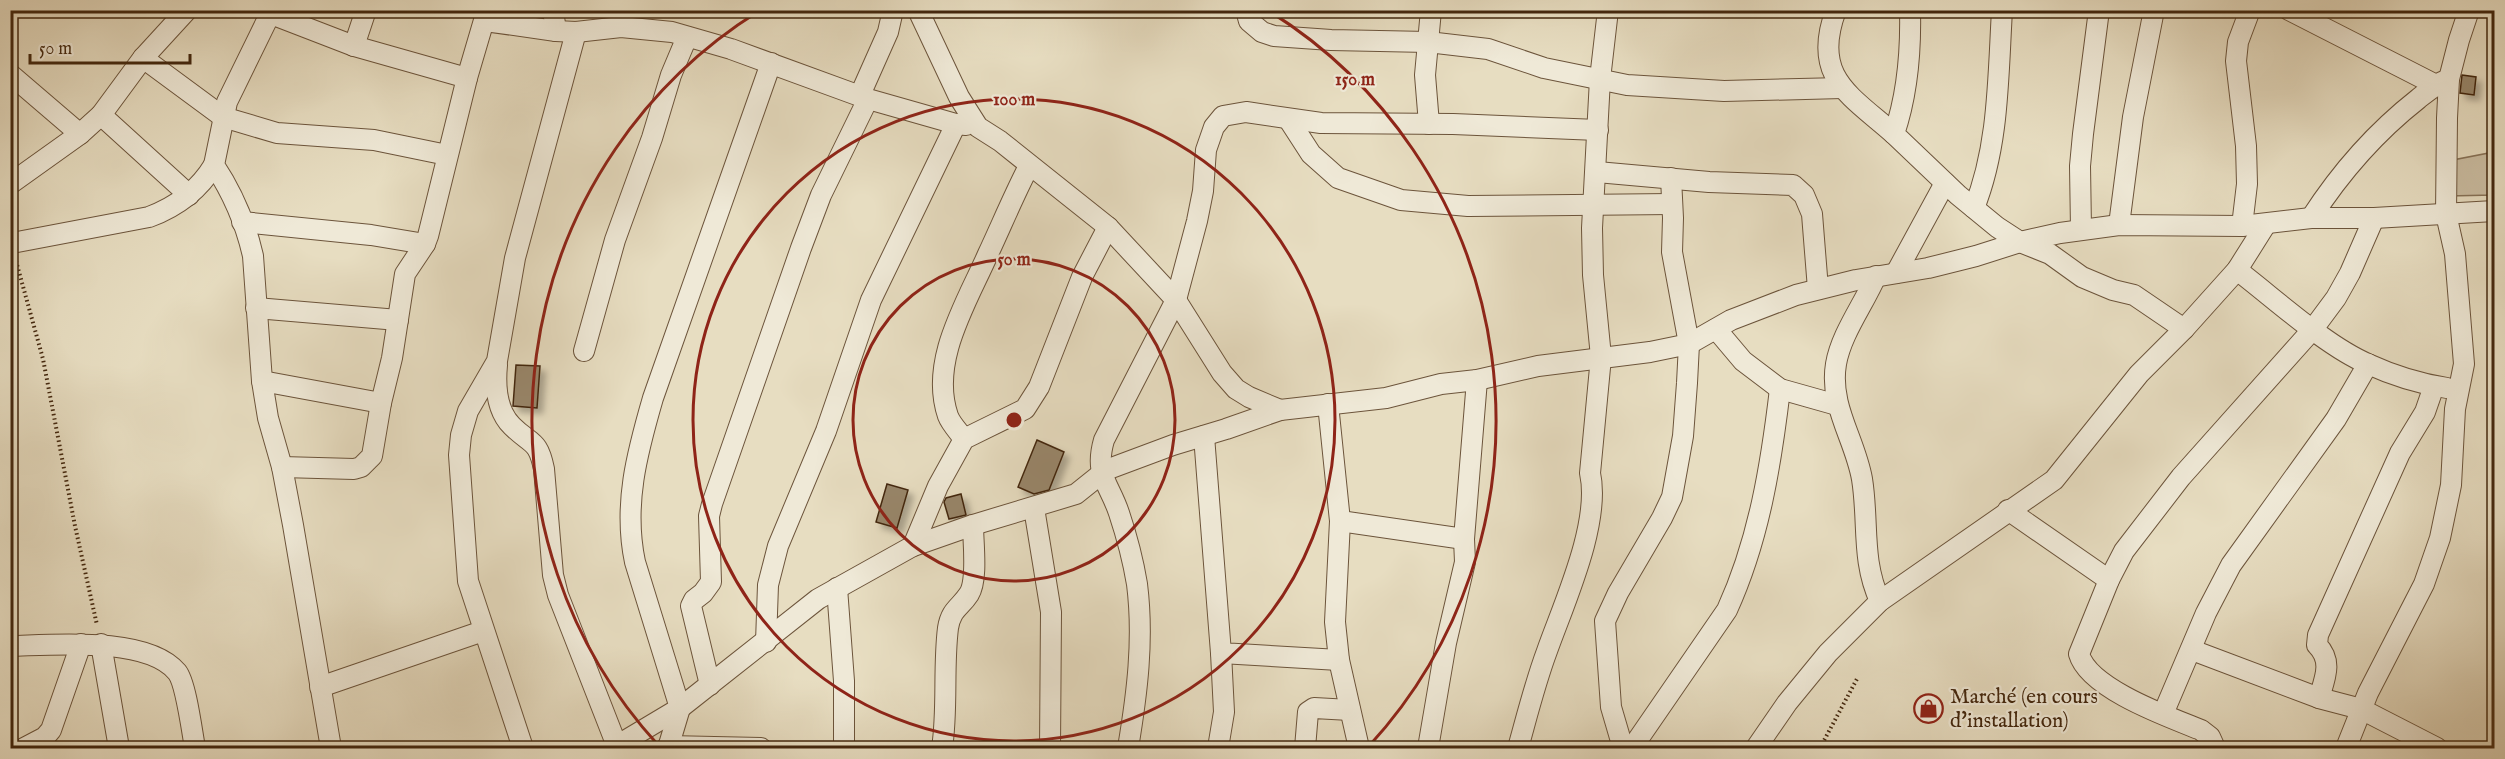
<svg xmlns="http://www.w3.org/2000/svg" width="2505" height="759" viewBox="0 0 2505 759" font-family="'IM FELL English',serif">
	<defs>
		<filter id="shadow"><feDropShadow dx="5.5" dy="5.5" stdDeviation="3" flood-color="#0004"/></filter>
	</defs>
	<rect width="100%" height="100%" fill="#e7ddc1"/>
	<filter id="stains"><feTurbulence type="fractalNoise" baseFrequency=".00333" numOctaves="4"/><feColorMatrix values="0 0 0 0 .2 0 0 0 0 .09 0 0 0 0 .02 0 0 0 .5 -.17"/></filter>
	<radialGradient id="worn" r=".72"><stop offset=".6" stop-color="#630" stop-opacity="0"/><stop offset="1" stop-color="#630" stop-opacity=".3"/></radialGradient>
	<!-- green -->
	<path fill="#cbbea3" stroke="#877258" stroke-width="1.5" d="M2494 152V195L2447 196 2453 160Z"/>
	<!-- building -->
	<g fill="#98866b" stroke="#43270e" stroke-width="1.5" filter="url(#shadow)">
		<path d="M2462 75 2476 77 2474 95 2460 93Z"/>
		<path d="M516 365 540 366 537 408 513 406Z"/>
		<path d="M1037 440 1064 452 1049 490 1034 494 1018 487Z"/>
		<path d="M887 484 908 490 897 528 876 522Z"/>
		<path d="M961 494 966 515 949 519 944 502 946 498Z"/>
	</g>
	<g fill="none" stroke-linecap="round" stroke-linejoin="round">
		<defs>
			<g id="street">
				<path d="M272 10 227 102 214 165C232 192 246 225 253 256L262 381 268 418 282 467 293 525 331 748"/>
				<path d="M553 10 556 31"/>
				<path d="M918 10 959 97 978 127 1000 141 1108 227 1176 300 1222 373 1236 389 1249 397 1280 410"/>
				<path d="M1246 10 1249 21 1262 32 1274 36 1331 40 1428 42 1488 49 1544 68 1627 85 1724 91 1842 88"/>
				<path d="M1836 10C1811 77 1850 95 1894 134"/>
				<path d="M1910 10C1911 51 1907 96 1894 134L1958 195 1997 227 2020 242 2050 254 2082 277 2113 290 2134 295 2184 329"/>
				<path d="M2289 10 2436 85"/>
				<path d="M271 14 354 46 467 78"/>
				<path d="M485 21 556 31 576 32 621 27 672 32 731 49 868 99 956 124 966 125"/>
				<path d="M354 46 366 10"/>
				<path d="M143 58 223 117 277 133 374 140 447 155"/>
				<path d="M10 74 80 134"/>
				<path d="M860 95 888 32 893 10"/>
				<path d="M101 115 189 195"/>
				<path d="M1289 120 1311 154 1338 178 1401 200 1468 206 1672 204"/>
				<path d="M1429 124 1425 75 1431 10"/>
				<path d="M1597 172 1709 182 1793 185 1804 195 1812 214 1818 289"/>
				<path d="M10 184 80 134 101 115 143 58 187 10"/>
				<path d="M1974 208C1999 146 1998 77 2002 10"/>
				<path d="M2311 218C2340 173 2376 132 2418 99 2428 91 2437 83 2449 79"/>
				<path d="M242 222 371 235 425 244"/>
				<path d="M2119 225 2133 117 2154 10"/>
				<path d="M2242 226 2247 184 2246 146 2236 61 2238 42 2250 10"/>
				<path d="M2081 229 2080 166 2083 134 2099 10"/>
				<path d="M10 241 12 243 149 217C176 207 199 190 214 165"/>
				<path d="M2237 270C2275 299 2326 346 2368 364 2392 375 2421 384 2447 388"/>
				<path d="M1896 273 1945 183"/>
				<path d="M1876 276C1864 304 1841 334 1836 364 1829 406 1855 439 1862 479 1869 522 1861 560 1880 601"/>
				<path d="M256 308 398 320"/>
				<path d="M1716 329 1743 361 1780 389 1837 405"/>
				<path d="M584 351 615 240 652 138 671 75 687 37"/>
				<path d="M497 365C495 386 496 410 512 426 531 445 538 439 544 469L553 575 558 595 617 746"/>
				<path d="M262 381 381 403"/>
				<path d="M1328 404 1340 521 1335 622 1339 660 1359 748"/>
				<path d="M1204 436 1221 653 1339 660"/>
				<path d="M964 439C959 432 951 424 948 416 929 361 967 302 988 254 1002 224 1014 195 1029 166"/>
				<path d="M282 467 354 469 361 467 372 456 381 403 392 358 405 274 425 244 428 236 467 78 487 10"/>
				<path d="M1034 508 1051 612 1050 748"/>
				<path d="M2008 510 2109 580"/>
				<path d="M1340 521 1464 539"/>
				<path d="M913 546 938 486 964 439 1025 409 1039 387 1082 277 1108 227"/>
				<path d="M837 588 844 681V748"/>
				<path d="M766 642 768 585 778 546 826 431 871 300 956 124"/>
				<path d="M101 644 119 748"/>
				<path d="M10 646C53 645 147 636 177 672 186 683 192 732 195 748"/>
				<path d="M2192 650 2319 698 2361 709 2437 748"/>
				<path d="M710 685 691 606 694 600 703 593 711 582 709 516 712 504 801 248 821 195 868 99"/>
				<path d="M320 687 483 631"/>
				<path d="M2319 698C2325 678 2333 661 2317 645L2318 635 2400 453 2425 412 2434 386"/>
				<path d="M2163 714 2206 613 2231 565 2336 419 2368 364"/>
				<path d="M668 746 761 748"/>
				<path d="M24 748 45 737 51 730 81 644"/>
				<path d="M523 748 468 581 459 455 461 435 468 411 497 361 515 258 576 32"/>
				<path d="M613 748 680 708 818 599 913 546 973 525 1076 494 1106 470 1173 445 1226 429 1280 410 1386 398 1441 384 1477 380 1538 366 1650 352 1689 344 1731 320 1796 295 1856 280 1928 268 1976 256 2020 242 2060 233 2119 225 2242 226 2311 218H2374L2494 211"/>
				<path d="M668 748 680 708 635 562C623 505 637 453 653 398L771 63"/>
				<path d="M942 748C948 709 943 668 948 628 951 609 960 608 969 594 978 580 973 542 973 525"/>
				<path d="M1128 748C1137 694 1144 640 1137 584 1133 560 1127 537 1119 513 1109 483 1094 475 1104 440L1176 300 1197 221 1203 191 1206 150 1214 127 1223 116 1246 112 1321 123 1453 124 1598 130"/>
				<path d="M1218 748 1224 712 1221 653"/>
				<path d="M1305 748 1308 712 1314 708 1350 710"/>
				<path d="M1428 748 1446 643 1465 562 1464 539 1477 380"/>
				<path d="M1518 748C1527 716 1535 683 1547 651 1564 603 1601 523 1590 473L1601 357 1593 275 1592 228 1600 79 1608 10"/>
				<path d="M1623 748 1611 707 1605 621 1618 593 1662 518 1672 497 1683 436 1687 383 1689 344 1672 252 1673 218 1671 178"/>
				<path d="M1632 748 1727 610C1759 540 1771 465 1780 389"/>
				<path d="M1756 748 1787 703 1828 653 1880 601 2054 480 2139 374 2184 329 2237 270 2266 224"/>
				<path d="M2215 748 2210 737 2201 730C2169 717 2089 689 2079 654L2109 580 2124 551 2181 477 2313 329 2336 298 2350 273 2374 218"/>
				<path d="M2346 748 2368 693 2424 584 2440 538 2451 485 2455 409 2464 364 2455 254 2446 214 2447 118 2449 79 2459 40 2469 10"/>
			</g>
		</defs>
		<!-- street casing -->
		<use href="#street" stroke="#6c543b" stroke-width="22"/>
		<!-- path -->
		<g stroke="#43270e" stroke-width="4" stroke-dasharray="1.5 3" stroke-linecap="butt">
			<path d="M16 261 43 359 75 526 97 625"/>
			<path d="M1820 748 1858 677"/>
		</g>
		<!-- street -->
		<use href="#street" stroke="#efe9d7" stroke-width="20"/>
	</g>
	<!-- distance rings -->
	<g fill="none" stroke="#8f2418" stroke-width="3">
		<circle cx="1014" cy="420" r="161"/>
		<circle cx="1014" cy="420" r="321"/>
		<path d="M659 746A482 482 0 0 1 759 11M1269 11A482 482 0 0 1 1369 746"/>
	</g>
	<!-- icons -->
	<defs>
		<symbol id="shop-ring" viewBox="-11 -11 22 22"><circle r="9.5" fill="#efe9d7" stroke="#8f2418" stroke-width="1.5"/><path d="M-5-2.5h2.3a2.7 3.5 0 0 1 5.4 0H5L5.5 6h-11ZM-1.5-2.5h3a1.5 2.3 0 0 0-3 0Z" fill="#8f2418"/></symbol>
	</defs>
	<g fill-rule="evenodd">
		<use href="#shop-ring" x="1912" y="692" width="33" height="33"/>
	</g>
	<g text-anchor="middle" stroke-width="4.5" stroke-linejoin="round" paint-order="stroke">
		<!-- poi labels -->
		<g font-size="21" fill="#43270e" stroke="#efe9d7" text-anchor="start">
			<text x="1950" y="703">Marché (en cours<tspan x="1950" dy="24">d'installation)</tspan></text>
		</g>
	</g>
	<circle cx="1014" cy="420" r="9" fill="#8f2418" stroke="#efe9d7" stroke-width="3"/>
	<g font-size="18" text-anchor="middle" font-weight="bold" fill="#8f2418" stroke="#efe9d7" stroke-width="4.5" stroke-linejoin="round" paint-order="stroke">
		<text x="1355" y="85">150 m</text>
		<text x="1014" y="105">100 m</text>
		<text x="1014" y="265">50 m</text>
	</g>
	<!-- margin -->
	<rect width="2505" height="759" fill="none" stroke="#e7ddc1" stroke-width="36"/>
	<rect x="12" y="12" width="2481" height="735" fill="none" stroke="#43270e" stroke-width="3"/>
	<rect x="18" y="18" width="2469" height="723" fill="none" stroke="#43270e" stroke-width="1.5"/>
	<!-- scale -->
	<path d="M30 54v9h160v-9" fill="none" stroke="#43270e" stroke-width="3"/>
	<text x="39" y="54" font-size="18" fill="#43270e" stroke="#efe9d7" stroke-width="4.5" paint-order="stroke">50 m</text>
	<rect width="100%" height="100%" filter="url(#stains)"/>
	<rect width="100%" height="100%" fill="url(#worn)"/>
</svg>
